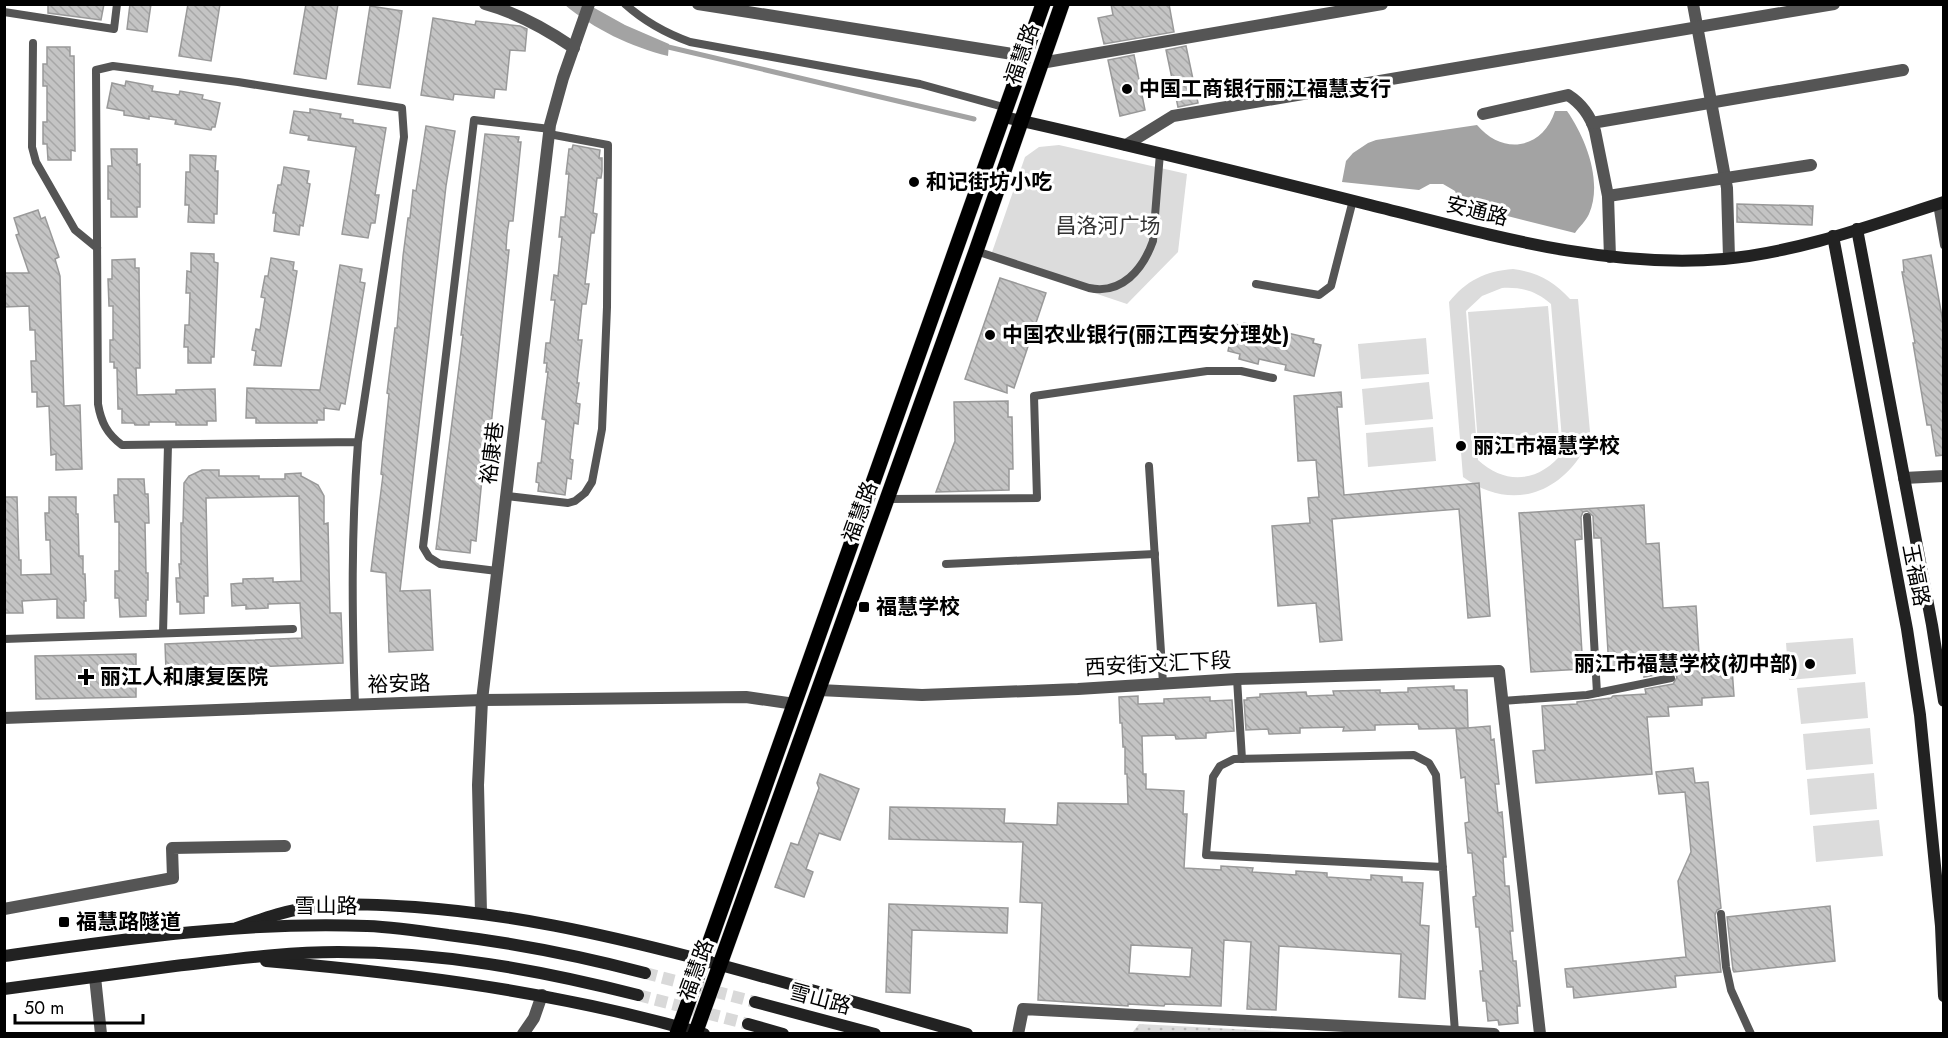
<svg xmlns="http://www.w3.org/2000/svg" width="1948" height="1038" viewBox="0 0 1948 1038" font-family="Jost,'Noto Sans SC',sans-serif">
	<defs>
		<pattern id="grass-dots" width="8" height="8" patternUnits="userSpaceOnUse" patternTransform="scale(1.5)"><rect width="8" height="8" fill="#dcdcdc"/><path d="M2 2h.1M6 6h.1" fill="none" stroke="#bbb" stroke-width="1.8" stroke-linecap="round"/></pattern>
		<pattern id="building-back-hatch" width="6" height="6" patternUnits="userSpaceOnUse" patternTransform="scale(1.5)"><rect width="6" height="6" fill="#c4c4c4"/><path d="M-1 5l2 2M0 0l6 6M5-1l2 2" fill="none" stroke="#a7a7a7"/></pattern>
	</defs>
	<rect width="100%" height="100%" fill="#fff"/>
	<!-- grass -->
	<path fill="url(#grass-dots)" d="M1139 1024 1309 1033H1132Z"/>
	<!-- park -->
	<g fill="#dcdcdc" fill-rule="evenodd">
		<path d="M1059 145 1187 174 1178 252 1127 304 990 258 1025 157 1039 147Z"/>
		<path d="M1513 269C1537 272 1554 281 1570 299H1578L1592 454 1581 455C1552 499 1505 508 1463 477L1449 302C1466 281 1485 271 1513 269ZM1502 288C1522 287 1536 291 1551 304L1563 452C1540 482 1506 486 1478 460L1466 311 1482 296Z"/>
		<path d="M1548 306 1560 450 1479 457 1468 312Z"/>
		<path d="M1426 338 1429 374 1361 379 1358 344Z"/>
		<path d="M1429 382 1433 419 1365 425 1362 389Z"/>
		<path d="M1433 427 1436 461 1368 467 1366 433Z"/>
		<path d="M1853 638 1856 674 1789 680 1786 643Z"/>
		<path d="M1865 682 1868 718 1801 724 1797 688Z"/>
		<path d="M1870 728 1873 764 1806 770 1803 734Z"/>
		<path d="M1874 773 1877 809 1810 815 1807 779Z"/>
		<path d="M1879 820 1883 856 1816 862 1813 826Z"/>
	</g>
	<!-- water -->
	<g fill="#a3a3a3">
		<path d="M565 5H589L625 25 669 44 668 56C631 47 594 29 565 5Z"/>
		<path d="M1555 111H1567C1586 138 1603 182 1589 214 1586 221 1579 227 1575 233L1460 204 1455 191 1443 184H1430L1419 190 1342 182 1346 161 1353 153 1368 143 1376 140 1477 125C1503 156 1543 149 1555 111Z"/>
	</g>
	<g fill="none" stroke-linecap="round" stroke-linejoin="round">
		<!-- stream -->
		<path stroke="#a3a3a3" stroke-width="5" d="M664 46 974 119"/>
	</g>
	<!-- building -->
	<g fill="url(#building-back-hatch)" stroke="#999" stroke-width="1.5" fill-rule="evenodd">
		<path d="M48 4H104L101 20 48 13Z"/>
		<path d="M130 4H151L147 32 127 29Z"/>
		<path d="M188 4H220L211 61 179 56Z"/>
		<path d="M306 4H338L326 79 294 74Z"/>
		<path d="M1111 4H1169L1174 32 1104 44 1098 18 1113 15Z"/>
		<path d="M370 6 402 11 390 88 358 84Z"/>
		<path d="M433 18 475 25 476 21 520 26 527 29 525 51 510 50 506 90 495 89 494 98 454 94 453 100 421 95Z"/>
		<path d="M1186 46 1198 103 1178 107 1166 50Z"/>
		<path d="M47 47H70V56H74L75 151 71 150V160H48L47 144H43V122H47V86H43V64H47Z"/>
		<path d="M1134 55 1145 110 1120 116 1108 60Z"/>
		<path d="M126 81 153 86 152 91 179 95 180 91 203 95 202 99 220 103 215 127H212L211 130 175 124 176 120 149 116V119L131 116 124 115V111L107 108 112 83 125 86Z"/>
		<path d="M310 109 341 114 340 118 353 120V123L386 128 375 195H379L375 223H371L368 238 342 234 356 147 308 140 309 136 290 133 294 111 310 113Z"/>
		<path d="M426 126 455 131 446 186 400 591 430 590 433 650 389 652 386 573 371 571 383 475 381 474 389 394 387 393 395 328H397L403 256 408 218H410L413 190 416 191Z"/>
		<path d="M485 134 519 137 518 142H521L513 221H509L507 234 506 250H509L491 426H487L476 541 471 540 470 553 436 549 463 335H461Z"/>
		<path d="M573 145 600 150 599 158H602V171L601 178H597L593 213 597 214 594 233H591L585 284H589L586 304H582L578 340H582L577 383H579L576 403 580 404 578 424 574 423 570 459 573 460 571 479 567 478 565 495 538 491 539 483 536 482 538 463H541L546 420 542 419 548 372H546L547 363H544L546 343H550L555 300H551L554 275 558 276 561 246 562 237H559L561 217H565L569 174H566L569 149H572Z"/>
		<path d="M111 149H137V165L140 164V207H137V217H111V199H108V166H112Z"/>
		<path d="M190 155 216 156 215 171H218L217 214H214V223L188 222 189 205H185L186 172H190Z"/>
		<path d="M284 167 309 171 307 183 310 184 303 226 300 225 299 235 274 231 276 213H273L278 185H281Z"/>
		<path d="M1737 204 1813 206 1812 225 1737 222Z"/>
		<path d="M38 210 41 219 45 217 59 257 55 259 60 276 64 406 80 405 82 469 56 470V454L51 455 49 406 37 407V392H32L31 361H36L35 330H30L29 306 4 307V273H29L16 235 19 234 14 218Z"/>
		<path d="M191 253 214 254V262L218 263 214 357H211V363H188V347H184L185 325H189L190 293H186L187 271 191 272Z"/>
		<path d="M1931 255 1944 328V455L1936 456 1931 425H1927L1913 343H1915L1902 272H1904L1903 260Z"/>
		<path d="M271 258 294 262 293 270 297 271 291 309 281 366 254 365 256 351 252 350 256 329 260 330 265 298 261 297 265 276H268Z"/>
		<path d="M135 259V268H139L140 368H136L137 395 176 394V390L215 389 216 421H207V425H176V422H149V425H135L134 423H122V409H118L117 368H114V362H110V340H113V306H109L108 279H112V260Z"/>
		<path d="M340 265 362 269 360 282 365 283 345 404 341 403 339 410 324 408V420H317V423H256V418H246L247 388 320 390Z"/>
		<path d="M1000 278 1046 293 1014 388 1007 385V393L965 379Z"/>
		<path d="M1244 323 1314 339 1313 343 1321 345 1314 376 1285 370 1286 365 1259 359 1258 364 1239 359 1240 354 1228 351 1234 324 1243 326Z"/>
		<path d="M1341 392 1342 407H1337L1344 495 1479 483 1490 616 1468 618 1459 509 1332 519 1342 640 1320 642 1316 603 1278 606 1272 526 1310 523 1308 498 1319 497 1316 460 1298 461 1294 396Z"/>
		<path d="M1008 401V417H1012L1013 469H1009V490L936 492 955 441 954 402Z"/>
		<path d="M202 470H219V476H259V479H285V474L301 473V476L318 485 324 496V524L328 523 330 613H341L343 663 166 671 165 644 302 638 300 603 268 604V608L246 609V605L232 606 231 584 243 583V579L273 578V582L301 581 299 496 206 498 208 596H204V613L180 614V602H177L176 578H180L179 564H181V523H183L184 483 189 476Z"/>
		<path d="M118 479H144L145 494H148L149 523H145L146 573H148V600H146V616L120 617 119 598H115V571H119V522H115L114 495H118Z"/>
		<path d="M4 497H17L19 560H21V575L51 574 50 540H46L45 513H49V497H76V514H78L79 556H83V574H85L86 601H84V618H57V599L22 601 23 613H4Z"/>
		<path d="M1644 505 1646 544 1659 543 1663 608 1696 606 1700 670 1732 668 1734 696 1702 698V705L1668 707 1669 716 1647 717 1652 774 1536 783 1533 751 1545 750 1542 706 1577 704V702L1611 698 1613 696 1646 694 1645 689 1673 684 1677 677 1675 674 1670 672 1644 677V666L1609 668 1601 538H1594L1593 516 1587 511 1583 512 1581 517 1582 539 1575 540 1583 669 1531 672 1519 513Z"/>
		<path d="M136 654V697L36 699 35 656Z"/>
		<path d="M1454 686V690H1467L1468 728 1419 729 1418 724 1375 725V730L1343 731 1344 727 1300 728V733L1269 734 1268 729 1246 730 1244 700H1247V698L1260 697V694L1306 692 1307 696 1334 695 1333 691 1380 690V693L1408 692V688Z"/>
		<path d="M1138 696V704L1164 703V699L1210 697V701L1232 700 1234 731 1206 733V738L1176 739 1175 735 1142 736 1143 774H1146V789L1184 791 1183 814H1187L1184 868 1221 870V866L1238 867 1253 868 1252 872 1296 875V871L1313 872 1327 873V877L1371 880V875L1385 876 1402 877V882L1423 883 1420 925 1429 926 1425 999 1399 997 1401 954 1279 946 1276 1010 1247 1009 1251 942 1224 940 1221 1006 1165 1004 1164 1006 1128 1004V1006L1038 1000 1042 903 1020 902 1023 842 889 839 890 807 1005 809 1004 823 1057 825 1058 803 1128 804 1127 774H1125V747H1123L1122 723H1120L1119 697ZM1131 945 1192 948 1190 977 1129 973Z"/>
		<path d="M1490 726 1491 740 1494 739 1499 784H1495L1498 813 1502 812 1506 857H1503L1505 886H1509L1513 931H1510L1513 961H1516L1520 1006H1517L1518 1023 1499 1025 1498 1020 1488 1021 1486 1001H1483L1480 971H1483L1479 927H1476L1473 897 1476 896 1472 853H1468L1465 823 1469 822 1465 777 1461 778 1456 729Z"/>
		<path d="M1693 768 1695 783 1708 782 1721 908 1717 910 1715 915 1721 972 1675 976 1676 987 1574 998 1573 987H1567L1565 969 1686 957 1678 881 1691 852 1685 792 1659 794 1656 772Z"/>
		<path d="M820 774 859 789 840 840 819 833 806 869 813 872 804 897 775 887 791 843 798 845 819 788 817 783Z"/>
		<path d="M889 904 1008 908 1007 933 912 930 910 993 886 992Z"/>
		<path d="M1830 906 1835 961 1734 972 1733 970 1727 917Z"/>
	</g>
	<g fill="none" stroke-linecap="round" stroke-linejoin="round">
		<!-- secondary-tunnel -->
		<g stroke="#d9d9d9" stroke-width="12" stroke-dasharray="12 6" stroke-linecap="butt">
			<path d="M645 973 755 1002"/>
			<path d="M638 995 748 1024"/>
		</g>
		<defs>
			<g id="primary">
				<path d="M677 1034 1043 4"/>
				<path d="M695 1034 976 251 1062 4"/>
			</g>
		</defs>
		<!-- primary casing -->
		<use href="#primary" stroke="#dbdbdb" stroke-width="16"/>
		<!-- lane -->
		<g stroke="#555" stroke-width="8">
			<path d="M625 4C645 22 665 33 690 42L920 84 1007 108"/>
			<path d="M4 12 114 29 117 4"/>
			<path d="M33 43 32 147 36 162 75 230 97 248"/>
			<path d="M1937 204 1944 245"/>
			<path d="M976 251 1089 288C1122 295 1143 269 1153 241L1160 153"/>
			<path d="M1256 284 1319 295 1331 286 1353 200"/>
			<path d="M1149 466 1163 683"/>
			<path d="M507 496 568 503 575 501 585 493 592 482 602 429 607 307 608 145 549 134"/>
			<path d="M887 499 1037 498 1034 396 1207 371H1241L1273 378"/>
			<path d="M1587 517 1597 693"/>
			<path d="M946 564 1155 554"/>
			<path d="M497 571 440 564 429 557 423 547 474 120 550 129"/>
			<path d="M163 633 168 445"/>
			<path d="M4 639 293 629"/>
			<path d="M1237 679 1242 759"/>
			<path d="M1502 701 1587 695 1671 678"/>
			<path d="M355 705C352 615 351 532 358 442L404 137 402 108 238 82 113 66 96 70 98 404C101 422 107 434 122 445L358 442"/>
			<path d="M1443 867 1206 855 1213 777 1220 766 1234 759 1414 755 1429 763 1436 775 1455 1032"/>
			<path d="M1721 914 1726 967 1731 990 1751 1034"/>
		</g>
		<!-- street -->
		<g stroke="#555" stroke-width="12">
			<path d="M485 4C518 13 546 29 574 48"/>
			<path d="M698 4 1025 56"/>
			<path d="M1693 4 1727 188 1729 258"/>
			<path d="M1041 63 1382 4"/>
			<path d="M1483 114 1568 95C1582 104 1590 115 1595 131L1608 196 1610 257"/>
			<path d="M1592 123 1903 70"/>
			<path d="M1126 145 1173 116 1834 4"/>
			<path d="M1608 196 1811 165"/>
			<path d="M1904 478 1944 476"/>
			<path d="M819 690 922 695 1078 689 1237 679 1499 671 1540 1034"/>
			<path d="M4 718 482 700 746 697 795 704"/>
			<path d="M4 909 173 878 172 848 285 846"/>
			<path d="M481 913 478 785 482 700 550 125 563 78 589 4"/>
			<path d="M95 977 101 1034"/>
			<path d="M523 1034 534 1018 542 995"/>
			<path d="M1018 1034 1023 1009 1494 1034"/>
		</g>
		<!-- secondary -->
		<g stroke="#222" stroke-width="12">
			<path d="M1004 117C1125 144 1246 174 1366 204 1484 233 1601 269 1724 259 1799 252 1872 225 1944 202"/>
			<path d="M1857 229 1932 625 1944 701"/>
			<path d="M1833 236 1907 629 1920 715 1941 926 1944 996"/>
			<path d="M237 928C264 918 290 909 320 906 351 903 384 905 415 907 511 914 598 933 691 957 783 982 875 1007 967 1034"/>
			<path d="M4 956C124 939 246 921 367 926 394 927 421 931 448 935 514 943 580 956 645 973"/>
			<path d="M266 961C416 974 559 992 704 1034"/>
			<path d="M4 989C61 981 118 974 175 966 229 960 283 952 338 952 441 952 539 970 638 995"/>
			<path d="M755 1002 875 1034"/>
			<path d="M748 1024 783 1034"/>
		</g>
		<!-- primary -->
		<use href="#primary" stroke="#000" stroke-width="15"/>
	</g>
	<!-- markers -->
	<g fill="#000" stroke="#fff" stroke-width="2">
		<circle cx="1127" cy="89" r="6"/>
		<circle cx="914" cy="182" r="6"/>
		<circle cx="990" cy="335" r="6"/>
		<circle cx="1461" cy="446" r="6"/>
		<rect x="858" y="601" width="12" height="12" rx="3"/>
		<circle cx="1810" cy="664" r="6"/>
		<path d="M83 668h6v6h6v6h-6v6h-6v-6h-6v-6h6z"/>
		<rect x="58" y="916" width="12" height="12" rx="3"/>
	</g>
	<g text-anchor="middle" stroke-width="6" stroke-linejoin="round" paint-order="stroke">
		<!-- street labels -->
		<g font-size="21" fill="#000" stroke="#fff">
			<text transform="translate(1022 54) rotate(-71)" y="7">福慧路</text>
			<text transform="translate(1477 211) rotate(14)" y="7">安通路</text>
			<text transform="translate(492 453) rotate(-83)" y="7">裕康巷</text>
			<text transform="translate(860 512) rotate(-70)" y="7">福慧路</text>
			<text transform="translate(1916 575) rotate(79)" y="7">玉福路</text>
			<text transform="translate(1158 664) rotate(-3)" y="7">西安街文汇下段</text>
			<text transform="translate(399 684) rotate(-2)" y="7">裕安路</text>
			<text x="326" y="913">雪山路</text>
			<text transform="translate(696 970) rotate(-70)" y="7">福慧路</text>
			<text transform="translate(820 999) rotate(15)" y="7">雪山路</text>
		</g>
		<!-- poi labels -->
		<g font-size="21" font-weight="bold" fill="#000" stroke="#fff" text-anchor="start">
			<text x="1139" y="96">中国工商银行丽江福慧支行</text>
			<text x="926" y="189">和记街坊小吃</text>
			<text x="1002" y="342">中国农业银行(丽江西安分理处)</text>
			<text x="1473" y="453">丽江市福慧学校</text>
			<text x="876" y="614">福慧学校</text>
			<text x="1798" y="671" text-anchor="end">丽江市福慧学校(初中部)</text>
			<text x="100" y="684">丽江人和康复医院</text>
			<text x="76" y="929">福慧路隧道</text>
		</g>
		<!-- park labels -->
		<g font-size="21" fill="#333" stroke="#fff">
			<text x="1108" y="233">昌洛河广场</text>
		</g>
	</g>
	<!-- border -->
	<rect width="1948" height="1038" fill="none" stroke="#000000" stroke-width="12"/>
	<!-- scale -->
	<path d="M15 1014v9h128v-9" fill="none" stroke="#000000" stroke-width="3"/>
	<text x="24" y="1014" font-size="18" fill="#000000" stroke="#ffffff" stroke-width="4.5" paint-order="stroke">50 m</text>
</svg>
